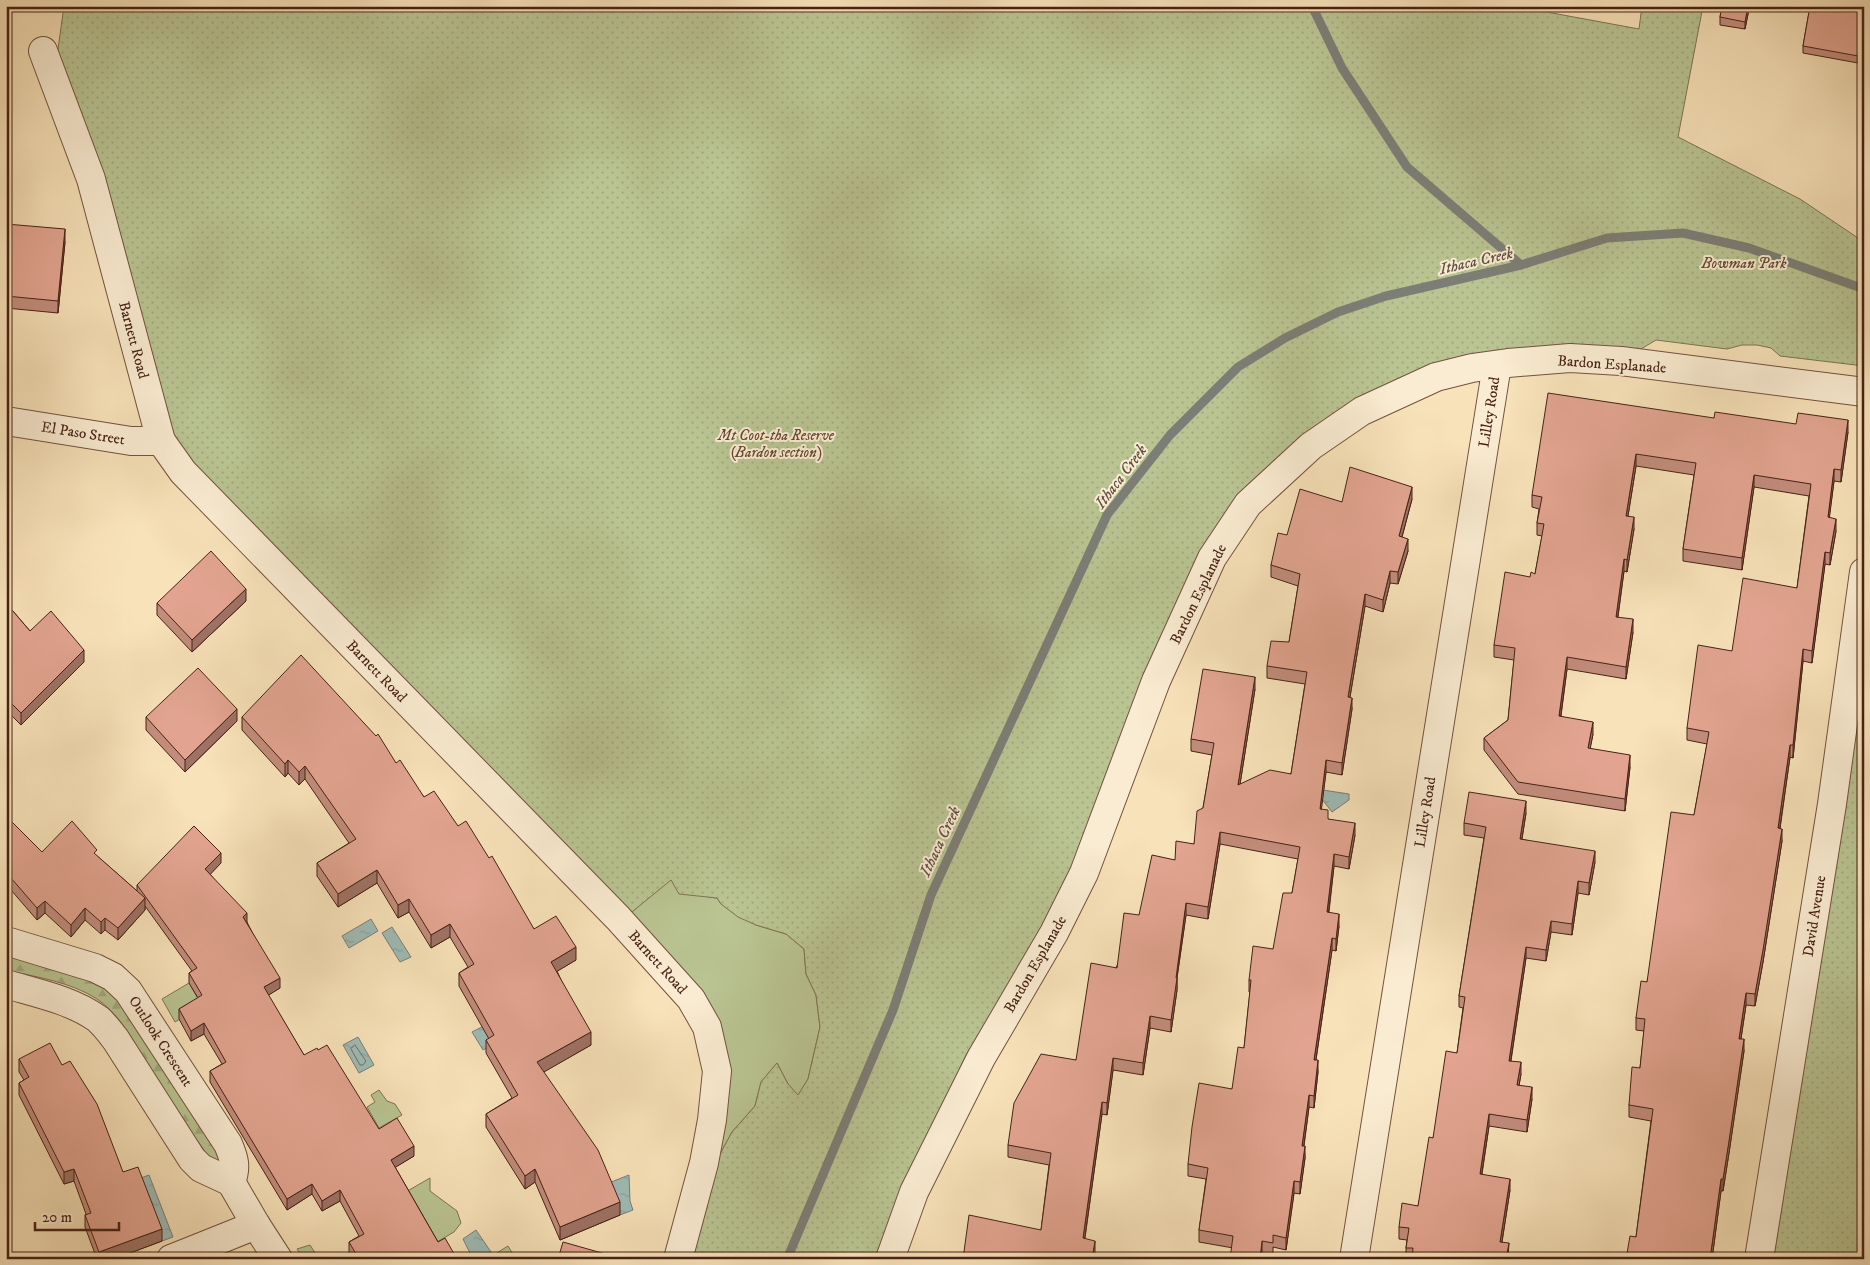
<svg xmlns="http://www.w3.org/2000/svg" width="1870" height="1265" viewBox="0 0 1870 1265" font-family="'IM FELL DW Pica',serif">
	<defs>
		<pattern id="forest-firs" width="22" height="20" patternUnits="userSpaceOnUse" patternTransform="scale(1.25)"><rect width="22" height="20" fill="#b9c492"/><path d="M5 1l3.5 6h-7zM16 11l3.5 6h-7z" fill="#a0a87d"/></pattern>
		<pattern id="park-dots" width="8" height="8" patternUnits="userSpaceOnUse" patternTransform="scale(1.25)"><rect width="8" height="8" fill="#b9c492"/><path d="M2 2h.1M6 6h.1" fill="none" stroke="#a0a87d" stroke-width="1.8" stroke-linecap="round"/></pattern>
		<pattern id="water-ripples" width="26" height="14" patternUnits="userSpaceOnUse" patternTransform="scale(1.25)"><rect width="26" height="14" fill="#9fbcb7"/><path d="M2 4q2-2 4 0t4 0M15 11q2-2 4 0t4 0" fill="none" stroke="#8aa19c"/></pattern>
	</defs>
	<rect width="100%" height="100%" fill="#f8e2b9"/>
	<filter id="stains"><feTurbulence type="fractalNoise" baseFrequency=".004" numOctaves="4"/><feColorMatrix values="0 0 0 0 .2 0 0 0 0 .09 0 0 0 0 .02 0 0 0 .5 -.17"/></filter>
	<radialGradient id="worn" r=".72"><stop offset=".6" stop-color="#630" stop-opacity="0"/><stop offset="1" stop-color="#630" stop-opacity=".3"/></radialGradient>
	<!-- green -->
	<g fill="#b9c492" stroke="#807354">
		<path d="M671 879 708 897 717 898 721 904 756 925 786 934 804 949 806 974 816 995 820 1027 808 1079 798 1096 788 1084 777 1063 761 1082 755 1106 732 1132 712 1169 726 1072 627 916Z"/>
		<path d="M189 983 202 1006 175 1022 162 999Z"/>
		<path d="M379 1090 387 1101 395 1104 402 1115 379 1128 367 1107 375 1102 371 1095Z"/>
		<path d="M430 1178V1191L457 1211 461 1223 454 1232 437 1242 404 1193Z"/>
		<path d="M310 1245 319 1259H303L297 1249Z"/>
		<path d="M508 1246 516 1259H487Z"/>
	</g>
	<!-- forest -->
	<path fill="url(#forest-firs)" stroke="#807354" d="M6 950 109 986 226 1160 215 1166C199 1142 181 1119 164 1095 143 1063 130 1022 97 999 71 982 36 977 6 970Z"/>
	<!-- park -->
	<g fill="url(#park-dots)" stroke="#807354">
		<path d="M64 6H1514L1639 29 1642 6H1703L1678 137 1800 199 1864 242V366L1780 356 1771 348 1757 345H1742L1727 349 1656 340 1621 361 1472 362 1244 496 1078 869 966 1055 874 1259H687L712 1169 732 1132 755 1106 761 1082 777 1063 788 1084 798 1095 808 1079 820 1027 816 995 806 974 804 949 786 934 756 925 738 917 721 904 717 898 679 894 671 880 627 916 174 444 57 56Z"/>
		<path d="M1864 627V1259H1771Z"/>
	</g>
	<!-- water -->
	<g fill="url(#water-ripples)" stroke="#7c7e76">
		<path d="M1303 787 1349 794V800L1332 812 1321 798Z"/>
		<path d="M371 919 378 931 349 948 342 936Z"/>
		<path d="M392 927 411 957 400 962 382 933Z"/>
		<path d="M505 1015 515 1032 483 1050 472 1032Z"/>
		<path d="M358 1037 374 1065 359 1073 343 1045Z"/>
		<path d="M149 1175 173 1237 162 1241 138 1179Z"/>
		<path d="M629 1175 630 1201 633 1210 620 1215 606 1184Z"/>
		<path d="M476 1230 491 1252 479 1259H473L463 1239Z"/>
	</g>
	<g fill="none" stroke-linecap="round" stroke-linejoin="round">
		<!-- shore -->
		<path stroke="#736f66" stroke-width="1" d="M355 1045 366 1061 363 1065H360L351 1049Z"/>
		<!-- stream -->
		<g stroke="#7c7e76" stroke-width="9">
			<path d="M1312 6 1342 68 1407 167 1521 265"/>
			<path d="M787 1259 893 1010 931 895 1107 515 1170 435 1238 367 1285 338 1338 312 1386 296 1521 265 1607 238 1683 233 1749 248 1864 289"/>
		</g>
		<defs>
			<g id="minor">
				<path d="M43 51 91 179 161 441 183 472 618 918 691 999 707 1027 717 1071 712 1120 704 1163 678 1259"/>
				<path d="M6 421 131 441H161"/>
				<path d="M6 941 95 968 113 977 128 991 228 1144C234 1158 237 1167 231 1182"/>
				<path d="M6 984C36 993 72 1000 98 1019 105 1025 110 1032 116 1040L192 1159 201 1168 231 1182 256 1225 278 1259"/>
				<path d="M171 1259 256 1225"/>
				<path d="M890 1259 914 1192 981 1058 1054 933 1084 873 1156 681 1212 558 1248 504 1311 446 1362 411 1436 377 1472 368 1508 363 1570 358 1621 361 1864 392"/>
				<path d="M1354 1259 1497 365"/>
				<path d="M1759 1259 1832 804 1864 572"/>
			</g>
		</defs>
		<!-- minor casing -->
		<use href="#minor" stroke="#73523e" stroke-width="30"/>
		<!-- minor -->
		<use href="#minor" stroke="#faecd2" stroke-width="28"/>
	</g>
	<!-- wall -->
	<g fill="#c28d7c" stroke="#472215">
		<path d="M1722 6H1757L1756 11 1749 9 1745 29 1720 25V17Z"/>
		<path d="M1780 6H1864V39H1862L1858 63 1803 53V46L1809 12Z"/>
		<path d="M6 224 65 242 58 313 6 308Z"/>
		<path d="M1714 418 1848 432 1841 482 1834 481 1829 518 1836 531 1830 565 1825 564 1812 663 1803 661 1793 758 1790 757 1780 829 1782 841 1763 962 1755 1006 1746 1005 1741 1039 1744 1051 1729 1153 1723 1191H1721L1712 1259H1626L1636 1237 1651 1121 1629 1117V1105L1640 1068 1644 1031 1636 1030V1018L1647 982 1694 815 1707 744 1687 740V728L1732 651 1797 588 1809 496 1754 487 1742 570 1683 561V549L1694 475 1636 466 1628 516 1634 529 1627 572 1624 571 1618 617 1633 632 1626 679 1567 669 1561 716 1593 734 1590 748 1630 767 1625 811 1518 794 1484 750V738L1508 720 1514 660 1494 657V645L1530 577 1535 574 1542 536 1537 535V523L1539 509 1532 507V495Z"/>
		<path d="M1412 499 1402 537 1408 551 1398 584 1390 583 1383 612 1365 606 1350 697 1352 709 1342 775 1326 772 1321 809 1328 819 1355 835 1349 869 1334 866 1329 912 1339 926 1336 951 1332 950 1316 1060 1318 1072 1314 1108 1309 1107 1304 1146 1305 1158 1300 1194 1294 1193 1286 1250 1273 1247V1255L1199 1242V1230L1206 1179 1188 1176V1164L1232 1089 1244 1048 1250 992H1249V980L1273 949 1292 893 1298 859 1220 844 1208 919 1186 915 1177 978V990L1171 1032 1150 1028 1143 1075 1113 1070 1107 1115 1102 1114 1085 1238 1095 1253 1094 1259H963L1041 1230 1049 1165 1008 1157V1145L1076 1060 1139 915 1175 860 1194 844 1203 808 1212 755 1191 751V739L1255 689 1240 784 1291 774 1305 684 1267 678V666L1289 642 1298 586 1271 577V565L1287 535 1342 502Z"/>
		<path d="M246 601 192 652 157 615V603Z"/>
		<path d="M6 603 30 631 84 662 21 725 6 710Z"/>
		<path d="M146 717 237 721 185 772 146 730Z"/>
		<path d="M242 717 396 763 424 797 458 826 534 929 576 960 557 971 591 1045 543 1072 620 1215 560 1240 535 1182 525 1189 486 1127V1114L512 1098 486 1053V1040L489 1039 459 986V973L468 967 450 937 431 948 409 912 398 918 377 883 338 907 317 876V863L349 843 305 779 299 785 288 773 285 777 242 730Z"/>
		<path d="M1526 813 1522 839 1595 862 1589 895 1578 893 1572 935 1551 932 1546 961 1526 958 1511 1061 1521 1074 1519 1085 1532 1099 1527 1132 1489 1126 1482 1174 1510 1190 1502 1242 1509 1255 1508 1259H1406V1248L1407 1240 1399 1239V1227L1418 1206 1433 1138 1457 1053 1463 1008 1459 1007V996L1484 838 1464 835V823Z"/>
		<path d="M6 828 42 852 97 856 137 891V885L221 863 210 874 247 922 280 988 268 995 304 1055 379 1129 414 1156 395 1167 438 1242 457 1259H353L349 1253V1242L359 1236 340 1201 322 1211 312 1194 287 1210 210 1082V1071L222 1064 204 1034 191 1041 179 1019V1009L198 998 189 983V973L192 971 145 906V910L118 940 105 930 101 934 85 920 71 937 45 913 37 920 11 890 6 895Z"/>
		<path d="M19 1059 123 1172 162 1241 114 1259H97L85 1227V1215L86 1214 74 1181 64 1184 19 1095V1083L24 1080 19 1072Z"/>
	</g>
	<!-- shaded-wall -->
	<g fill="#9e7365" stroke="#472215">
		<path d="M1748 6H1749V9L1745 29V22Z"/>
		<path d="M1862 32V39L1858 63V56Z"/>
		<path d="M65 229V242L58 313V301Z"/>
		<path d="M1848 420V432L1841 482V470Z"/>
		<path d="M1636 454V466L1626 528V516Z"/>
		<path d="M1834 469V481L1828 529V517Z"/>
		<path d="M1754 475V487L1742 570V558Z"/>
		<path d="M1412 487V499L1399 548V536Z"/>
		<path d="M1634 517V529L1627 572V560Z"/>
		<path d="M1836 519V531L1830 565V553Z"/>
		<path d="M1408 539V551L1398 584V572Z"/>
		<path d="M1825 552V564L1812 663V651Z"/>
		<path d="M1624 559V571L1616 629V617Z"/>
		<path d="M1390 571V583L1383 612V600Z"/>
		<path d="M246 589V601L192 652V640Z"/>
		<path d="M1365 594V606L1348 709V697Z"/>
		<path d="M1633 619V632L1626 679V667Z"/>
		<path d="M1803 649V661L1793 758V745Z"/>
		<path d="M84 650V662L21 725V713Z"/>
		<path d="M1567 657V669L1559 728V716Z"/>
		<path d="M1255 677V689L1238 797V785Z"/>
		<path d="M1352 698V709L1342 775V763Z"/>
		<path d="M237 709V721L185 772V760Z"/>
		<path d="M1593 722V734L1588 760V748Z"/>
		<path d="M1790 745V757L1778 840V828Z"/>
		<path d="M1630 755V767L1625 811V799Z"/>
		<path d="M288 760V773L285 777V764Z"/>
		<path d="M1326 760V772L1320 821V809Z"/>
		<path d="M305 766V779L299 785V772Z"/>
		<path d="M1526 801V813L1520 850V839Z"/>
		<path d="M1355 823V835L1349 869V857Z"/>
		<path d="M1782 829V841L1763 962 1755 1006V994Z"/>
		<path d="M1220 832V844L1208 919V907Z"/>
		<path d="M1595 851V862L1589 895V883Z"/>
		<path d="M221 853V863L205 880V869Z"/>
		<path d="M1334 854V866L1327 924V912Z"/>
		<path d="M377 870V883L338 907V894Z"/>
		<path d="M11 878V890L6 895V883Z"/>
		<path d="M1578 881V893L1572 935V924Z"/>
		<path d="M145 898V910L118 940V928Z"/>
		<path d="M409 899V912L398 918V905Z"/>
		<path d="M45 901V913L37 920V908Z"/>
		<path d="M1186 903V915L1176 984 1177 978V990L1171 1032V1020Z"/>
		<path d="M85 908V920L71 937V925Z"/>
		<path d="M247 913V924L243 917Z"/>
		<path d="M1339 914V926L1336 951V939Z"/>
		<path d="M105 918V930L101 934V922Z"/>
		<path d="M1551 921V932L1546 961V950Z"/>
		<path d="M450 924V937L431 948V935Z"/>
		<path d="M1332 938V950L1314 1072V1060Z"/>
		<path d="M576 947V960L551 975V962Z"/>
		<path d="M1526 947V958L1509 1072V1061Z"/>
		<path d="M280 978V988L264 998V987Z"/>
		<path d="M1746 993V1005L1739 1051V1039Z"/>
		<path d="M1150 1016V1028L1143 1075V1063Z"/>
		<path d="M204 1023V1034L191 1041V1031Z"/>
		<path d="M591 1032V1045L537 1076V1062Z"/>
		<path d="M1744 1039V1051L1729 1153 1723 1191V1179Z"/>
		<path d="M1113 1058V1070L1107 1115V1103Z"/>
		<path d="M1318 1060V1072L1314 1108V1096Z"/>
		<path d="M1521 1062V1074L1517 1097V1085Z"/>
		<path d="M1532 1087V1099L1527 1132V1120Z"/>
		<path d="M1309 1095V1107L1302 1158V1146Z"/>
		<path d="M1102 1102V1114L1083 1250V1238Z"/>
		<path d="M1489 1114V1126L1480 1185V1174Z"/>
		<path d="M414 1146V1156L391 1170V1160Z"/>
		<path d="M1305 1146V1158L1300 1194V1182Z"/>
		<path d="M74 1169V1181L64 1184V1172Z"/>
		<path d="M535 1169V1182L525 1189V1176Z"/>
		<path d="M1510 1179V1190L1500 1254V1242Z"/>
		<path d="M1721 1179V1191L1712 1259H1710Z"/>
		<path d="M1294 1181V1193L1286 1250V1238Z"/>
		<path d="M312 1184V1194L287 1210V1199Z"/>
		<path d="M340 1190V1201L322 1211V1201Z"/>
		<path d="M620 1202V1215L560 1240V1227Z"/>
		<path d="M162 1229V1241L114 1259H99V1252Z"/>
		<path d="M1095 1241V1253L1094 1259H1092Z"/>
		<path d="M1262 1241V1259H1260Z"/>
		<path d="M1509 1243 1508 1259H1506Z"/>
		<path d="M11 1248V1259H6V1251Z"/>
	</g>
	<!-- building -->
	<g fill="#e2a490" stroke="#472215">
		<path d="M1722 6H1748L1745 22 1720 17Z"/>
		<path d="M1810 6H1864V32H1862L1858 56 1803 46Z"/>
		<path d="M6 224 65 229 58 301 6 296Z"/>
		<path d="M1548 393 1714 418 1715 412 1796 424 1798 413 1848 420 1841 470 1834 469 1828 517 1836 519 1830 553 1825 552 1812 651 1803 649 1793 745H1790L1778 828 1782 829 1763 950 1755 994 1746 993 1739 1039H1744L1729 1141 1723 1179H1721L1710 1259H1626L1630 1236 1636 1237 1653 1109 1629 1105 1632 1067 1640 1068 1645 1019 1636 1018 1641 981 1647 982 1671 812 1694 815 1709 732 1687 728 1698 645 1732 651 1743 578 1797 588 1811 484 1754 475 1742 558 1683 549 1696 463 1636 454 1626 516 1634 517 1627 560 1624 559 1616 617 1633 619 1626 667 1567 657 1559 716 1593 722 1588 748 1630 755 1625 799 1518 782 1484 738 1508 720 1515 648 1494 645 1505 572 1530 577 1531 572 1535 574 1544 524 1537 523 1542 497 1532 495Z"/>
		<path d="M1350 467 1412 487 1399 536 1408 539 1398 572 1390 571 1383 600 1365 594 1348 697 1352 698 1342 763 1326 760 1320 809 1328 810V819L1355 823 1349 857 1334 854 1327 912 1339 914 1336 939 1332 938 1314 1060H1318L1314 1096 1309 1095 1302 1146H1305L1300 1182 1294 1181 1286 1238 1273 1235V1243L1262 1241 1260 1259H1230L1233 1236 1199 1230 1208 1168 1188 1164 1192 1127 1199 1083 1232 1089 1238 1047 1244 1048 1251 980H1249L1253 946 1273 949 1283 893H1292L1300 847 1220 832 1208 907 1186 903 1176 978H1177L1171 1020 1150 1016 1143 1063 1113 1058 1107 1103 1102 1102 1083 1238 1095 1241 1092 1259H963L969 1215 1041 1230 1051 1153 1008 1145 1014 1103 1041 1054 1076 1060 1091 963 1117 968 1124 913 1139 915 1152 855 1175 860 1176 841 1194 844 1197 811 1203 808 1214 743 1191 739 1203 669 1255 677 1238 785 1270 770 1291 774 1307 672 1267 666 1271 641 1289 642 1300 574 1271 565 1278 533 1287 535 1300 489 1342 502Z"/>
		<path d="M211 551 246 589 192 640 157 603Z"/>
		<path d="M6 603 30 631 51 611 84 650 21 713 6 698Z"/>
		<path d="M301 655 376 736 378 734 396 763 400 760 424 797 434 791 458 826 466 821 489 858 492 856 534 929 556 916 576 947 551 962 591 1032 537 1062 598 1150 620 1202 560 1227 535 1169 525 1176 486 1114 518 1095 486 1040 494 1035 459 973 474 964 450 924 431 935 409 899 398 905 377 870 338 894 317 863 356 839 305 766 299 772 288 760 285 764 242 717Z"/>
		<path d="M198 668 237 709 185 760 146 717Z"/>
		<path d="M1469 792 1526 801 1520 839 1595 851 1589 883 1578 881 1572 924 1551 921 1546 950 1526 947 1509 1061 1521 1062 1517 1085 1532 1087 1527 1120 1489 1114 1480 1174 1510 1179 1500 1242 1509 1243 1506 1259H1412L1413 1248H1406L1409 1228 1399 1227 1402 1203 1418 1206 1429 1137 1433 1138 1446 1051 1457 1053 1465 997 1459 996 1486 827 1464 823Z"/>
		<path d="M72 821 97 850 94 853 145 898 118 928 105 918 101 922 85 908 71 925 45 901 37 908 11 878 6 883V828L12 822 42 852Z"/>
		<path d="M194 826 221 853 205 869 247 913 243 917 280 978 264 987 304 1055 317 1048 318 1050 327 1045 379 1129 397 1118 414 1146 391 1160 438 1242 445 1238 457 1259H359L349 1242 364 1234 340 1190 322 1201 312 1184 287 1199 210 1071 226 1062 204 1023 191 1031 179 1009 202 995 189 973 197 968 137 885Z"/>
		<path d="M50 1043 62 1065 70 1061 97 1104 123 1172 138 1167 162 1229 99 1252 85 1215 91 1213 74 1169 64 1172 19 1083 29 1077 19 1059Z"/>
		<path d="M6 1241 11 1248 6 1251Z"/>
		<path d="M563 1242 609 1255 608 1259H558Z"/>
	</g>
	<g text-anchor="middle" stroke-width="4" stroke-linejoin="round" paint-order="stroke">
		<!-- park labels -->
		<g font-size="15" font-style="italic" fill="#644a34" stroke="#faecd2">
			<text x="1744" y="268">Bowman Park</text>
			<text x="776" y="440">Mt Coot-tha Reserve<tspan x="776" dy="17">(Bardon section)</tspan></text>
		</g>
		<!-- street labels -->
		<g font-size="15" fill="#472215" stroke="#faecd2">
			<text transform="translate(134 340) rotate(75)" y="5">Barnett Road</text>
			<text transform="translate(1612 364) rotate(4)" y="5">Bardon Esplanade</text>
			<text transform="translate(1489 412) rotate(-81)" y="5">Lilley Road</text>
			<text transform="translate(83 433) rotate(9)" y="5">El Paso Street</text>
			<text transform="translate(1198 594) rotate(-64)" y="5">Bardon Esplanade</text>
			<text transform="translate(377 671) rotate(46)" y="5">Barnett Road</text>
			<text transform="translate(1425 812) rotate(-81)" y="5">Lilley Road</text>
			<text transform="translate(1814 916) rotate(-81)" y="5">David Avenue</text>
			<text transform="translate(658 962) rotate(48)" y="5">Barnett Road</text>
			<text transform="translate(1035 964) rotate(-60)" y="5">Bardon Esplanade</text>
			<text transform="translate(161 1041) rotate(57)" y="5">Outlook Crescent</text>
		</g>
		<!-- water labels -->
		<g font-size="16" font-style="italic" fill="#615046" stroke="#faecd2">
			<text transform="translate(1476 260) rotate(-13)" y="6">Ithaca Creek</text>
			<text transform="translate(1120 476) rotate(-53)" y="6">Ithaca Creek</text>
			<text transform="translate(939 841) rotate(-65)" y="6">Ithaca Creek</text>
		</g>
	</g>
	<!-- margin -->
	<rect width="1870" height="1265" fill="none" stroke="#f8e2b9" stroke-width="25"/>
	<rect x="8" y="8" width="1855" height="1250" fill="none" stroke="#472215" stroke-width="2.5"/>
	<rect x="12" y="12" width="1845" height="1240" fill="none" stroke="#472215"/>
	<!-- scale -->
	<path d="M35 1222v8h84v-8" fill="none" stroke="#472215" stroke-width="2.5"/>
	<text x="42" y="1222" font-size="15" fill="#472215" stroke="#faecd2" stroke-width="4" paint-order="stroke">20 m</text>
	<rect width="100%" height="100%" filter="url(#stains)"/>
	<rect width="100%" height="100%" fill="url(#worn)"/>
</svg>
